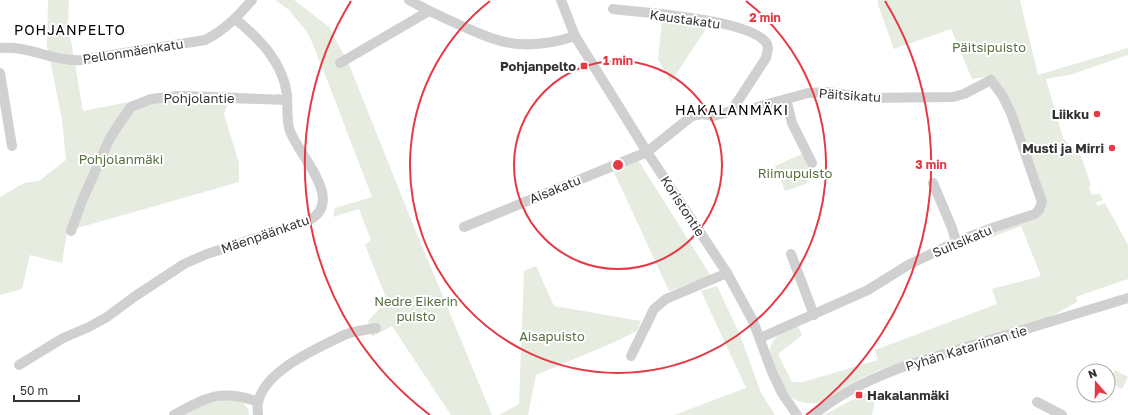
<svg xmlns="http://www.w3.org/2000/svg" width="1128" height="415" viewBox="0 0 1128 415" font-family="'Golos Text',sans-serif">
	<rect width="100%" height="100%" fill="#fff"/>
	<!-- green -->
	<g fill="#e6ecdf">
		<path d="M48 0H69L68 23 83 111 138 100 157 94 182 91 228 92 272 96 280 93V103L229 100 224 114 239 163V182L67 231 62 263 30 255 22 289 0 295V197L24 183 39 181 66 160 62 119 47 46Z"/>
		<path d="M275 0H294L329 27 350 67 410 217 492 415H451L392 326 372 337 368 321 387 300 365 245 371 240 359 209 333 217 335 208 372 197 326 77 311 40 307 32 289 10Z"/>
		<path d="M878 0H1020L1038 75 1128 48V55L1073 74 1046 79 1063 138 1068 144 1079 151 1091 185 1089 187 1092 195 1100 194 1103 200 1096 203 1098 206 1105 203 1128 245V279L1076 297 1077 302 1048 318 879 370 862 378 818 403C810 404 800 403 793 398 784 392 766 355 771 345 775 334 788 331 798 326L802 335 778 354 792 382H803L878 360 875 350 997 304 992 289 1041 276 1021 226 992 237 990 232 1042 212 993 76 972 79 951 29 894 49 878 5Z"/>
		<path d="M662 21 707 27 671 82 658 59Z"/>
		<path d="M804 153 811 172 806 184 785 191 775 166Z"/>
		<path d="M638 160 711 276 669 291 614 172Z"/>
		<path d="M536 266 554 306 641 321 637 331 617 341 536 375 528 415H499L519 404 524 271Z"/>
		<path d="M717 286 740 335 761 393 775 415H674L746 388 701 291Z"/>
		<path d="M1115 370 1128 377 1122 389 1109 382Z"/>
		<path d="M865 393 876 396 872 415H824Z"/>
		<path d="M225 400C237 401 248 400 249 415H184L203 405Z"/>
	</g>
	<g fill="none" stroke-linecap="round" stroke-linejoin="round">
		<!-- minor -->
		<g stroke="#d0d0d0" stroke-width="10">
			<path d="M409 0C426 10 444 18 462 26 476 32 490 39 505 42 528 47 554 43 575 36"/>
			<path d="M561 0 575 36 647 152 727 273 753 321 772 372 782 393 797 415"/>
			<path d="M0 48C28 45 54 62 81 60L205 40C225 30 238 16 252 0"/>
			<path d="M340 63 429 11"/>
			<path d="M0 73 12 146"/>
			<path d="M786 99 792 123 812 163"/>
			<path d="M732 110 743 111 808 93 829 92 865 98 953 97 964 94 991 80 1002 95 1011 113 1042 202 1039 210 1035 214 995 227 956 242 908 265 868 290 760 338"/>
			<path d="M933 183 952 228 956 242"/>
			<path d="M464 227 647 152 692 116 702 114 713 116 725 113 732 110 766 58 768 49 767 44C752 19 644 13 613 9"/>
			<path d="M71 231 82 201 109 140 119 124 131 107 151 99 177 96 287 100"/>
			<path d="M791 254 814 315"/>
			<path d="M631 356 654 309 666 299 727 273"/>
			<path d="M19 365 63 338 89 327 107 317 134 297 184 264 207 254 305 222C349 204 299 156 290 131 286 120 288 107 287 95 283 62 259 38 235 19"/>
			<path d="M1037 402 1062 415"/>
			<path d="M174 415C205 398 222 388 258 402"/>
			<path d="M258 415C258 411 257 406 258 403 264 370 317 349 344 335L353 332 376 328"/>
			<path d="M813 415C844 391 874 377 911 364L1128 298"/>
		</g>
	</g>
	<!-- distance rings -->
	<g fill="none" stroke="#e63946" stroke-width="2">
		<circle cx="618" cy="165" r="104"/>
		<path d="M746 1A208 208 0 1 1 490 1"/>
		<path d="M430 415A313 313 0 0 1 351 1M885 1A313 313 0 0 1 806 415"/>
	</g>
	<!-- markers -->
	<g fill="#e63946" stroke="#fff" stroke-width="1.5">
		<rect x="580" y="62" width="8" height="8" rx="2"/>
		<circle cx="1097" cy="114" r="4"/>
		<circle cx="1112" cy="148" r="4"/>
		<rect x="855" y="391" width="8" height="8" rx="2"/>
	</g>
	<g text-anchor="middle" stroke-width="4" stroke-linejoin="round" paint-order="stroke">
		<!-- street labels -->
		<g font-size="13" fill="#333" stroke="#fff">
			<text transform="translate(685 19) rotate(8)" y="5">Kaustakatu</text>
			<text transform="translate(133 51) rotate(-9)" y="5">Pellonmäenkatu</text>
			<text transform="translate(850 95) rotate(4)" y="5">Päitsikatu</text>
			<text x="199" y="103">Pohjolantie</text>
			<text transform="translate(555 189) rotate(-22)" y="5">Aisakatu</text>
			<text transform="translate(683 206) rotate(57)" y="5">Koristontie</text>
			<text transform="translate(265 234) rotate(-19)" y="5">Mäenpäänkatu</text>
			<text transform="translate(962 241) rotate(-23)" y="5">Suitsikatu</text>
			<text transform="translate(966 348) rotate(-17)" y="5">Pyhän Katariinan tie</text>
		</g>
		<!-- park labels -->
		<g font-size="13" fill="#56703f" stroke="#fff">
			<text x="989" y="52">Päitsipuisto</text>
			<text x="121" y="164">Pohjolanmäki</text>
			<text x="795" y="178">Riimupuisto</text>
			<text x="416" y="306">Nedre Eikerin<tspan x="416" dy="15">puisto</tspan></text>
			<text x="552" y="341">Aisapuisto</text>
		</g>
		<!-- poi labels -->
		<g font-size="13" font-weight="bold" fill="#333" stroke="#fff" text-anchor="end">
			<text x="576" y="71">Pohjanpelto</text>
			<text x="1089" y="119">Liikku</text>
			<text x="1104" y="153">Musti ja Mirri</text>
			<text x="867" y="400" text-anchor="start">Hakalanmäki</text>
		</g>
		<!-- neighbourhood labels -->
		<g font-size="14" letter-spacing="1" fill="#000" stroke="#fff">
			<text x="70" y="35">POHJANPELTO</text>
			<text x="732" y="115">HAKALANMÄKI</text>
		</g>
	</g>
	<circle cx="618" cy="165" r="6" fill="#e63946" stroke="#fff" stroke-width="2"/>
	<g font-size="12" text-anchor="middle" font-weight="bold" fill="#e63946" stroke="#fff" stroke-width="4" stroke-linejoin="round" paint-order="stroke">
		<text x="765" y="22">2 min</text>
		<text x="618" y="65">1 min</text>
		<text x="931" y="169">3 min</text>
	</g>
	<!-- north arrow -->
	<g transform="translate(1096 383) rotate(340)"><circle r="19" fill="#ffffff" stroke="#adadad"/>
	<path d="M0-3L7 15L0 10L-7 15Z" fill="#e63946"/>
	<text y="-6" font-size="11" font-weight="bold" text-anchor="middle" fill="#333333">N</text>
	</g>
	<!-- scale -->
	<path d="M14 395v6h65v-6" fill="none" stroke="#333333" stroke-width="2"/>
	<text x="20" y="395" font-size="12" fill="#333333" stroke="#ffffff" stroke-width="3" paint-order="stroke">50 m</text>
</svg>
